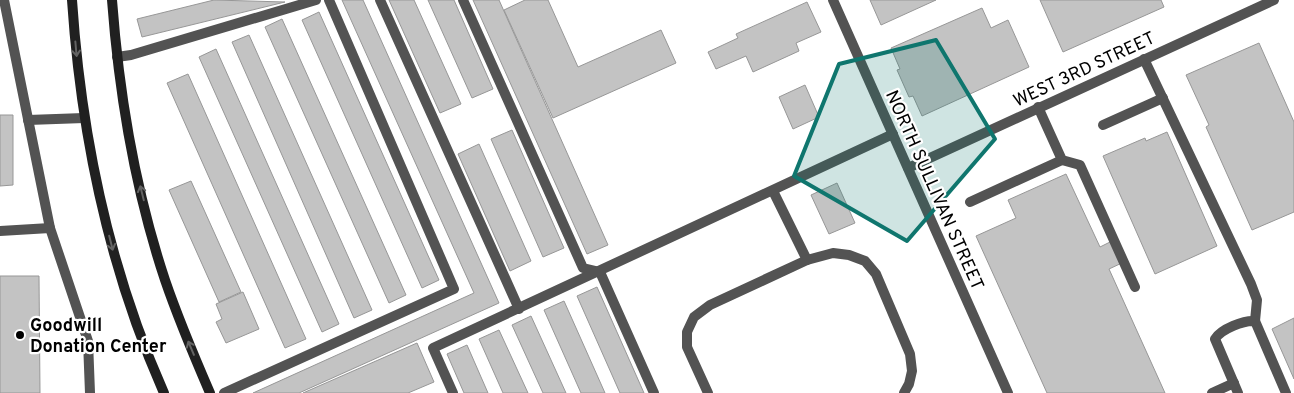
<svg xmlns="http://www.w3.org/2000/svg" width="1294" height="393" viewBox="0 0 1294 393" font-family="Overpass,sans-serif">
	<rect width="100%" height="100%" fill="#fff"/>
	<!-- building -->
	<g fill="#c3c3c3" stroke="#979797">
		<path d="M214 0 285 2 142 37 137 19Z"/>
		<path d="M342 0H363L499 303 299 393H253L474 293Z"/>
		<path d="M389 0H414L461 104 440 113Z"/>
		<path d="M428 0H454L493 89 472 98Z"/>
		<path d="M473 0H499L608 245 587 254Z"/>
		<path d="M525 0H548L578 67 661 30 676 63 553 118 504 10Z"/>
		<path d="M870 0H936L881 25Z"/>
		<path d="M1040 0H1161L1164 7 1063 52Z"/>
		<path d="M807 2 821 32 796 43 799 51 753 72 746 56 716 69 708 52 738 38 736 34Z"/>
		<path d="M982 8 991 28 1008 20 1029 67 922 116 913 96 909 97 897 70 900 69 891 48Z"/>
		<path d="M319 12 439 280 422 288 302 20Z"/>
		<path d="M282 19 406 295 389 303 265 27Z"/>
		<path d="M249 35 372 310 354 318 232 42Z"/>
		<path d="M1259 43 1294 122V212L1252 230 1206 127 1209 125 1186 75Z"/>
		<path d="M216 49 339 324 322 332 199 57Z"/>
		<path d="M188 74 306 339 285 348 167 83Z"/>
		<path d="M805 85 819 117 793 129 779 97Z"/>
		<path d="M0 115H13V185L0 186Z"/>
		<path d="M512 130 564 248 543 257 491 139Z"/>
		<path d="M1167 132 1217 246 1155 274 1103 156 1145 138 1146 141Z"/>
		<path d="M479 144 531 261 510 271 458 154Z"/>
		<path d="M1066 174 1100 247 1114 240 1124 262 1109 269 1165 393H1047L976 236 1016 218 1008 200Z"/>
		<path d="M191 181 241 292 219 302 169 190Z"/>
		<path d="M837 183 855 223 829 234 811 195Z"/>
		<path d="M0 276H39L40 393H0Z"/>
		<path d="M597 287 644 393H620L577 296Z"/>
		<path d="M243 292 259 329 226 343 216 322 222 319 216 304Z"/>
		<path d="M564 301 605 393H581L544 310Z"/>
		<path d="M531 316 566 393H543L512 325Z"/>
		<path d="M1294 318V379L1272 329Z"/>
		<path d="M499 330 528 393H503L479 339Z"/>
		<path d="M417 343 434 382 408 393H303Z"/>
		<path d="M467 345 488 393H464L447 354Z"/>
	</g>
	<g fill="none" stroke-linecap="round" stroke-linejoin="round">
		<!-- service -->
		<g stroke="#535353" stroke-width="10">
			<path d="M4 0 50 228 88 341 90 393"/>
			<path d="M380 0 519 309"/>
			<path d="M463 0 583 268 600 272"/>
			<path d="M117 57 131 55 316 0"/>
			<path d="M1144 59 1251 284 1257 300 1255 321"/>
			<path d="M1038 107 1062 160 1080 165 1135 287"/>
			<path d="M28 120 84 118"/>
			<path d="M1103 125 1163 98"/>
			<path d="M773 191 807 260"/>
			<path d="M970 202 1062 160"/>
			<path d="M0 231 50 228"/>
			<path d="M600 272 654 393"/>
			<path d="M224 393 454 289 329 0"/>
			<path d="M453 393 433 348 893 134"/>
			<path d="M708 393 687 347V332L694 317 710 305 807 260 833 253 849 255 865 261 876 274 910 354 912 371 909 384 904 393"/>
			<path d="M1212 393 1234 383"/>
			<path d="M1238 393 1215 339C1221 329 1244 320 1255 321L1286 393"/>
		</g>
		<!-- minor -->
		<path stroke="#535353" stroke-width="10" d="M908 168 1274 0"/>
		<!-- tertiary -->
		<path stroke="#535353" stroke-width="10" d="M833 0 1008 393"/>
		<!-- secondary -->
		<g stroke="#202020" stroke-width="10">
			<path d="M72 0C81 135 109 269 164 393"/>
			<path d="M112 0C119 94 135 190 165 280 178 318 194 356 210 393"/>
		</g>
	</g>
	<!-- one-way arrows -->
	<defs><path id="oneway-shaft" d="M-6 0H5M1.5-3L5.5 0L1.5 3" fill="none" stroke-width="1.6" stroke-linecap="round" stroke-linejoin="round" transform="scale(1.25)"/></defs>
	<g stroke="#636363">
		<use href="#oneway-shaft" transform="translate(76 49) rotate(85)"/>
		<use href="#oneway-shaft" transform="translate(142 193) rotate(-104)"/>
		<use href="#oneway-shaft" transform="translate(111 243) rotate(76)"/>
		<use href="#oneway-shaft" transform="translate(191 348) rotate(-113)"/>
	</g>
	<!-- marked area -->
	<path fill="#0f766e" fill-opacity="0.2" stroke="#0f766e" stroke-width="4" stroke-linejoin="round" d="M936 40 995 139 907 241 794 176 839 64Z"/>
	<!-- markers -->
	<circle fill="#000" stroke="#fff" stroke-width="2" cx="20" cy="335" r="5"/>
	<g text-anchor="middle" stroke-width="4.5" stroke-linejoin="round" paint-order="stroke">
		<!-- street labels -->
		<g font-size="18" fill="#000" stroke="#fff">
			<text transform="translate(1084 69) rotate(-25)" y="6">WEST 3RD STREET</text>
			<text transform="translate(935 190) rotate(66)" y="6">NORTH SULLIVAN STREET</text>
		</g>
		<!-- poi labels -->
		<g font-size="18" font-weight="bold" fill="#000" stroke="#fff" text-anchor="start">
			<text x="30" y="331">Goodwill<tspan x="30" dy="21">Donation Center</tspan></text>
		</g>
	</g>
</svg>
